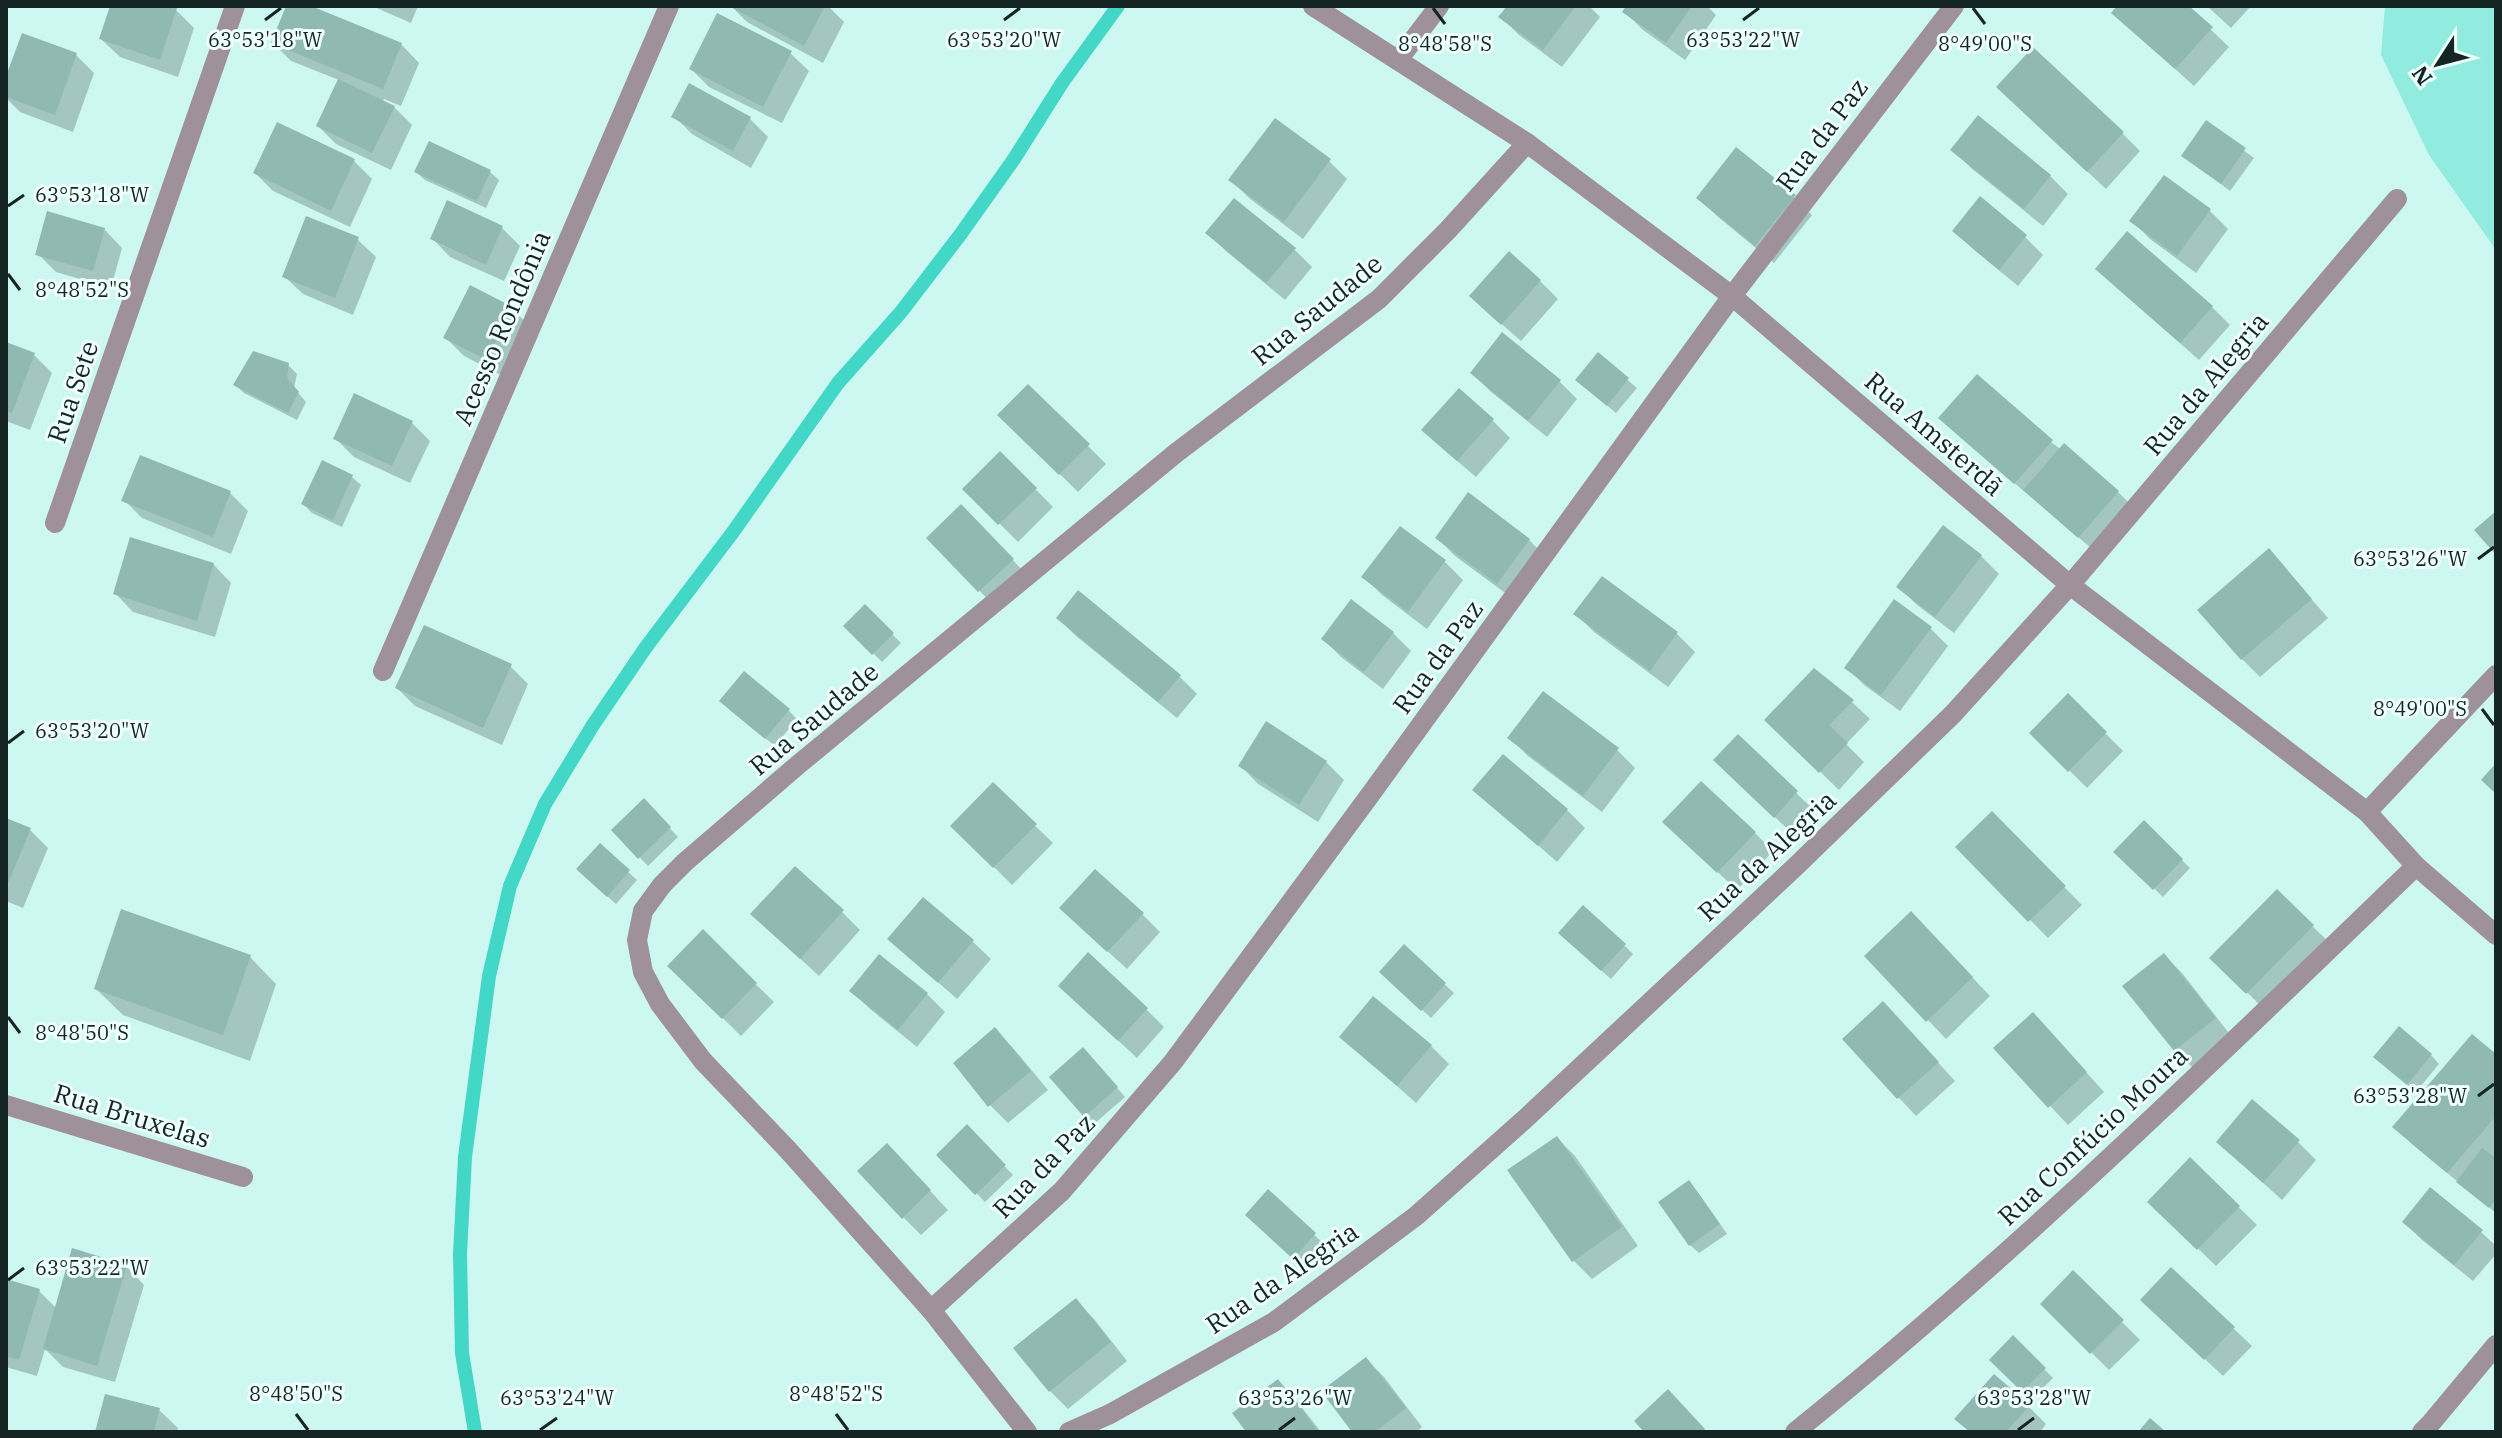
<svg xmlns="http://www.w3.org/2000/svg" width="2502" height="1438" viewBox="0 0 2502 1438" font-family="'IBM Plex Serif',serif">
	<rect width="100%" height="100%" fill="#cdf8f1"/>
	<!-- green -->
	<path fill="#91ecdf" d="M2385 6H2496V250L2429 155 2381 55Z"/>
	<!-- shadow -->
	<g fill="#0003">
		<path d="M112 6H166L176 10 194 28 178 77 120 57 101 39Z"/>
		<path d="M288 6H305L401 44 419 63 401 106 384 99 382 102 394 107 412 125 391 170 336 144 318 126 339 80 291 61 273 43Z"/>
		<path d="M372 6H418L411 23Z"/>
		<path d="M731 6H828L844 22 823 63 747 22Z"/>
		<path d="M1509 6H1589L1600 17 1562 67 1519 35 1501 17Z"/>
		<path d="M1629 6H1707L1716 15 1685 60 1643 30 1625 12Z"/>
		<path d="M2119 6H2186L2229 47 2194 86 2132 30Z"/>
		<path d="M2207 6H2251L2231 28Z"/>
		<path d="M790 53 809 71 782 123 709 87 691 69Z"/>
		<path d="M76 55 94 73 73 132 20 112 6 98V82Z"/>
		<path d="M690 86 750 119 768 137 751 168 692 134 674 116Z"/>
		<path d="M2017 105 2122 133 2140 151 2106 189Z"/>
		<path d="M2207 123 2254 158 2230 191 2184 156Z"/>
		<path d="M1953 150 2050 176 2068 194 2043 226 1971 168Z"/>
		<path d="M354 161 372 179 350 227 273 191 255 173Z"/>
		<path d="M1329 161 1347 179 1303 239 1249 198 1231 180Z"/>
		<path d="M416 172H490L499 180 486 208 425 180Z"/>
		<path d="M2164 178 2210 211 2228 229 2196 273 2150 239 2132 221Z"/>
		<path d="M1794 197 1812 215 1774 263 1717 216 1699 198Z"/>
		<path d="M502 228 520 246 504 281 450 257 432 238Z"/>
		<path d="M104 229 122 248 111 288 56 272 38 254Z"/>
		<path d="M1955 231 2025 237 2043 255 2018 286 1973 249Z"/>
		<path d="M1208 233 1294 249 1312 267 1285 300 1226 251Z"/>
		<path d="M357 239 376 257 353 315 303 294 284 276Z"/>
		<path d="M1540 281 1558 299 1521 341 1490 314Z"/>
		<path d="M2116 287 2212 307 2230 325 2199 360Z"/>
		<path d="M512 308 530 327 505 377 464 356 446 338Z"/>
		<path d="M6 344 34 355 52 373 30 430 6 421Z"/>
		<path d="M1598 355 1637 388 1616 413 1586 388Z"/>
		<path d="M288 365 297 374 294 388 306 402 297 420 244 393 235 385Z"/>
		<path d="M1472 373 1559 381 1577 399 1547 437 1490 391Z"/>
		<path d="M1028 386 1106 464 1078 492 1000 415Z"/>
		<path d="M1492 420 1510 438 1476 477 1442 448Z"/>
		<path d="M412 423 430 441 410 483 354 457 336 439Z"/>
		<path d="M1959 436 2051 442 2118 492 2136 510 2098 554Z"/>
		<path d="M1000 453 1053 507 1018 542 965 489Z"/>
		<path d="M323 463 352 477 361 485 342 527 312 513 303 504Z"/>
		<path d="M230 493 248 511 231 554 142 518 124 500Z"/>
		<path d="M1468 495 1529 540 1547 558 1516 601 1455 556 1437 538Z"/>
		<path d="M979 525 1030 578 997 609 929 538Z"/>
		<path d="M1400 528 1445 562 1463 580 1427 629 1382 595 1364 577Z"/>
		<path d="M2269 551 2328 618 2260 677 2242 659Z"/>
		<path d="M1981 556 1999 574 1954 633 1917 605 1899 587Z"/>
		<path d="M213 564 231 583 215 637 133 612 115 593Z"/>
		<path d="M1602 578 1677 634 1695 652 1668 687 1594 632 1576 614Z"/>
		<path d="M865 607 901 643 882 662 846 626Z"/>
		<path d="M1058 618 1179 676 1197 694 1177 718 1076 636Z"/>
		<path d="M1930 628 1948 646 1900 711 1864 685 1846 667Z"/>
		<path d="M1393 633 1411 651 1383 689 1341 657 1323 639Z"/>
		<path d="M510 666 528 684 502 745 415 706 397 688Z"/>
		<path d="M2068 696 2123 751 2087 788 2032 733Z"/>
		<path d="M1852 702 1870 719 1846 744 1864 762 1839 790 1767 720Z"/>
		<path d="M730 710H788L797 719 775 746Z"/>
		<path d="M1738 737 1815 811 1793 834 1733 778Z"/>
		<path d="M1510 738 1617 750 1635 768 1602 812 1528 756Z"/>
		<path d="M1326 762 1344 780 1318 822 1258 784 1240 765Z"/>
		<path d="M993 785 1053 843 1012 885 953 826Z"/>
		<path d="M1475 790 1567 810 1585 828 1557 862Z"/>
		<path d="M644 801 678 837 648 866 614 830Z"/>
		<path d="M1992 814 2082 905 2048 938 1958 847Z"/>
		<path d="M6 820 30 830 48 848 23 908 6 901Z"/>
		<path d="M2144 823 2190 868 2163 897 2116 852Z"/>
		<path d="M1755 833 1773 851 1737 890 1683 840Z"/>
		<path d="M600 846 637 880 616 904 587 878Z"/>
		<path d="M2277 892 2331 944 2266 1011 2212 958Z"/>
		<path d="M842 912 860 930 819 976 771 932Z"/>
		<path d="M1142 914 1160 932 1127 969 1080 926Z"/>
		<path d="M703 932 774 1002 741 1036 670 966Z"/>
		<path d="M1929 932 1990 996 1946 1039 1867 956Z"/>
		<path d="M890 939 973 942 991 959 957 999Z"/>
		<path d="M1569 942 1624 945 1633 954 1611 979Z"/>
		<path d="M1404 946 1454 993 1431 1018 1382 972Z"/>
		<path d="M2164 955 2182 973 2232 1037 2193 1068 2175 1050Z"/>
		<path d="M250 957 276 984 250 1061 123 1015 96 989Z"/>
		<path d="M852 991 927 994 945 1012 917 1047 870 1009Z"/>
		<path d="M1078 1003 1146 1009 1164 1027 1137 1058Z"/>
		<path d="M1901 1022 1955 1081 1916 1116 1844 1039Z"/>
		<path d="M995 1030 1013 1048 1048 1090 1008 1123 990 1105Z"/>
		<path d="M2051 1033 2104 1092 2068 1125 1996 1048Z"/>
		<path d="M1342 1037 1431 1046 1449 1064 1416 1103Z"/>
		<path d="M2431 1055 2439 1064 2416 1092 2384 1065Z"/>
		<path d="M2496 1057V1155L2493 1158 2496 1161V1213L2413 1145 2395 1127Z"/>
		<path d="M1092 1059 1125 1097 1094 1124 1052 1077Z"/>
		<path d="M967 1127 1013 1175 985 1202 939 1155Z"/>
		<path d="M1557 1138 1575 1156 1638 1246 1592 1279 1574 1261Z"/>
		<path d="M2218 1142H2298L2316 1160 2282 1200Z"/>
		<path d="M2190 1160 2257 1225 2216 1266 2150 1202Z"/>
		<path d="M905 1164 948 1210 921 1235 903 1217Z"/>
		<path d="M1697 1191 1727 1234 1699 1253 1690 1245Z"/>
		<path d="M1268 1192 1323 1243 1303 1266 1256 1223Z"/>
		<path d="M2404 1222 2481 1232 2496 1246V1254L2473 1281 2422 1240Z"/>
		<path d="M126 1266 144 1285 115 1382 63 1367 45 1349 37 1376 6 1367V1281L39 1291 57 1309Z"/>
		<path d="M2172 1270 2252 1346 2223 1376 2161 1318Z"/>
		<path d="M2073 1273 2140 1340 2109 1370 2043 1304Z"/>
		<path d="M1076 1301 1094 1319 1127 1361 1068 1409 1050 1391Z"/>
		<path d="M2013 1338 2053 1378 2032 1399 1992 1360Z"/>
		<path d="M1366 1359 1384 1377 1422 1427 1416 1432H1355Z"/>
		<path d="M1278 1382 1296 1400 1321 1432H1249Z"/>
		<path d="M2028 1406 2046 1424 2040 1432H1970Z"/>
		<path d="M159 1410 178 1428 177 1432H97Z"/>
	</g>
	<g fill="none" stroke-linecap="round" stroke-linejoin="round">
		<!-- stream -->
		<path stroke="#42d7c6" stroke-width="14" d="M475 1432 462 1353 460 1254 465 1157 489 976 510 886 545 804 593 725 646 647 733 532 838 383 901 312 960 235 1014 159 1062 83 1118 6"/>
	</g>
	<!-- building -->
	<g fill="#90b9b2">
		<path d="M110 6 177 8 160 60 99 39Z"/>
		<path d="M286 6H311L402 43 383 89 271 43Z"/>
		<path d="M729 6H825L804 46Z"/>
		<path d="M1507 6H1576L1543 50 1498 17Z"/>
		<path d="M1626 6H1692L1666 43 1622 12Z"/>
		<path d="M2117 6H2189L2213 27 2175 69 2111 13Z"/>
		<path d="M717 13 792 51 763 107 689 69Z"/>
		<path d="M22 33 77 53 55 115 6 97V76Z"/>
		<path d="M2033 47 2124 132 2087 172 1996 87Z"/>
		<path d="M338 79 395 106 372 153 316 126Z"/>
		<path d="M689 83 751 117 733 151 671 117Z"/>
		<path d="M1978 115 2051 175 2024 209 1950 150Z"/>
		<path d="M1275 118 1331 159 1284 222 1228 180Z"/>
		<path d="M2206 120 2246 148 2221 184 2181 156Z"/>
		<path d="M277 122 355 159 331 211 253 173Z"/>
		<path d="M429 141 491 170 477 201 414 172Z"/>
		<path d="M1736 147 1796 195 1755 246 1696 198Z"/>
		<path d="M2164 175 2211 209 2177 256 2129 221Z"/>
		<path d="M1980 196 2027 235 1999 270 1952 231Z"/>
		<path d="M1234 198 1296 248 1266 283 1205 233Z"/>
		<path d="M447 200 503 226 486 265 430 239Z"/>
		<path d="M47 211 105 228 93 271 35 255Z"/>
		<path d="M306 216 359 237 335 298 282 277Z"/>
		<path d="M2127 231 2213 306 2180 343 2095 269Z"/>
		<path d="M1509 251 1541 280 1501 325 1469 296Z"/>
		<path d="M470 285 513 307 487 360 443 338Z"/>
		<path d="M1502 332 1561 380 1528 421 1470 373Z"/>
		<path d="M6 342 35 353 12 413 6 411Z"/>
		<path d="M253 351 289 363 287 378 299 392 288 413 233 385Z"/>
		<path d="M1598 352 1629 378 1607 406 1575 380Z"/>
		<path d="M1977 374 2053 440 2014 484 1938 418Z"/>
		<path d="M1028 384 1090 444 1059 475 997 415Z"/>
		<path d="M1459 388 1494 419 1457 461 1421 430Z"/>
		<path d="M354 393 413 421 392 466 333 439Z"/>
		<path d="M2064 443 2119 491 2078 538 2023 490Z"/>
		<path d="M1000 451 1037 488 998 525 962 489Z"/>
		<path d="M140 455 231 491 213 537 121 501Z"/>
		<path d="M322 460 353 475 333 520 301 504Z"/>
		<path d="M1468 492 1530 539 1497 584 1435 538Z"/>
		<path d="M961 504 1014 559 978 592 926 538Z"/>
		<path d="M2496 511V555L2474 530Z"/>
		<path d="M1943 525 1982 555 1935 617 1896 587Z"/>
		<path d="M1400 526 1446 560 1408 612 1361 577Z"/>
		<path d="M130 537 214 563 197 621 113 594Z"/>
		<path d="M2269 548 2312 599 2241 660 2197 610Z"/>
		<path d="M1602 576 1678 632 1650 671 1573 614Z"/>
		<path d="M1078 590 1181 675 1158 702 1056 618Z"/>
		<path d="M1351 599 1394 632 1364 672 1321 639Z"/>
		<path d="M1894 599 1932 627 1881 695 1844 668Z"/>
		<path d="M865 604 894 633 872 655 843 626Z"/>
		<path d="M424 625 512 664 483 728 395 688Z"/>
		<path d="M1814 668 1854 700 1829 725 1848 743 1819 773 1764 720Z"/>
		<path d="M744 671 790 709 765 739 719 701Z"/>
		<path d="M1543 691 1619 748 1583 796 1507 738Z"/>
		<path d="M2068 693 2107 732 2068 772 2029 733Z"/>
		<path d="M1266 721 1327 761 1299 805 1238 766Z"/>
		<path d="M1738 734 1798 791 1774 818 1713 760Z"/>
		<path d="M1503 754 1568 809 1538 846 1472 790Z"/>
		<path d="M2496 763V794L2481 780Z"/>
		<path d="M1701 781 1756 832 1717 873 1662 822Z"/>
		<path d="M993 782 1037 824 993 868 950 826Z"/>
		<path d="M644 798 671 827 638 859 611 830Z"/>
		<path d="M1992 811 2066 886 2028 922 1955 847Z"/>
		<path d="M6 818 31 828 6 888Z"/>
		<path d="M2144 820 2183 859 2153 890 2113 852Z"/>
		<path d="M600 843 630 870 607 897 576 869Z"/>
		<path d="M795 866 844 910 800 959 750 914Z"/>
		<path d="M1095 869 1144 913 1107 952 1059 908Z"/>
		<path d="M2277 889 2314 925 2246 994 2209 958Z"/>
		<path d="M923 897 974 940 938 983 887 939Z"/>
		<path d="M1583 905 1626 944 1601 971 1558 933Z"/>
		<path d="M121 909 251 955 223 1035 94 989Z"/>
		<path d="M1911 911 1973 977 1926 1022 1864 956Z"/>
		<path d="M703 929 757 983 722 1019 667 966Z"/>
		<path d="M1404 944 1446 983 1421 1011 1379 972Z"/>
		<path d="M1088 952 1148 1008 1118 1041 1058 986Z"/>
		<path d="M2164 953 2216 1018 2174 1051 2122 986Z"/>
		<path d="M879 954 928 993 898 1030 849 991Z"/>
		<path d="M1373 996 1432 1045 1397 1086 1339 1037Z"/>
		<path d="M1883 1001 1939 1062 1897 1099 1842 1039Z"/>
		<path d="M2033 1012 2087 1072 2048 1108 1993 1048Z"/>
		<path d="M2399 1026 2432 1054 2407 1085 2373 1057Z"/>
		<path d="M995 1027 1031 1071 988 1107 953 1063Z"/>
		<path d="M2472 1034 2496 1054V1116L2447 1173 2392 1127Z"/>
		<path d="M1083 1047 1118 1087 1084 1117 1049 1077Z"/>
		<path d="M2252 1099 2300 1140 2263 1183 2216 1142Z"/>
		<path d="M967 1124 1006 1165 975 1195 936 1155Z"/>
		<path d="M1557 1136 1622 1227 1572 1262 1507 1170Z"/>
		<path d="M887 1143 931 1190 902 1219 857 1171Z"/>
		<path d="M2482 1148 2496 1158V1199L2489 1208 2456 1182Z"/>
		<path d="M2190 1157 2240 1206 2197 1250 2147 1202Z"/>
		<path d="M1689 1180 1720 1224 1689 1246 1658 1202Z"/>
		<path d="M2430 1187 2483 1230 2454 1265 2402 1222Z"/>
		<path d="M1268 1189 1316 1233 1293 1259 1245 1215Z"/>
		<path d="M72 1248 127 1265 97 1366 43 1349Z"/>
		<path d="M2171 1267 2235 1327 2204 1360 2140 1300Z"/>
		<path d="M2073 1270 2124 1320 2090 1354 2040 1304Z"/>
		<path d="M6 1279 40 1289 19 1360 6 1356Z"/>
		<path d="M1076 1298 1111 1342 1049 1392 1013 1348Z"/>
		<path d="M2013 1335 2046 1368 2022 1392 1989 1360Z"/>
		<path d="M1366 1357 1406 1408 1375 1432H1352L1321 1391Z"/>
		<path d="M1994 1374 2030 1405 2006 1432H1970L1954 1419Z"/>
		<path d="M1278 1379 1319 1432H1246L1232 1413Z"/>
		<path d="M1668 1389 1705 1429 1702 1432H1644L1634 1421Z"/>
		<path d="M105 1394 160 1408 154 1432H95Z"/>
		<path d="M2150 1418 2166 1432H2138Z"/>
	</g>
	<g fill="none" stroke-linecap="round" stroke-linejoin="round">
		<!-- minor -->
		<g stroke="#9e9199" stroke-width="20">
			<path d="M1313 6 1527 143 1732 296 2070 585 2367 812 2416 866 2496 935"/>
			<path d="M1398 60 1439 6"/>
			<path d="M55 523 235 6"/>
			<path d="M383 671 669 6"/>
			<path d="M2367 812 2496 675"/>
			<path d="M6 1105 243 1177"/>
			<path d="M931 1310 1062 1191 1173 1062 1370 795 1732 296 1954 6"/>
			<path d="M1027 1432 931 1310 788 1150 703 1061 660 1004 643 972 637 940 643 911 662 885 685 862 799 764 1176 453 1379 299 1448 230 1527 143"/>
			<path d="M1069 1432 1110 1414 1274 1322 1416 1216 1525 1119 1794 868 1953 714 2070 585 2397 199"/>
			<path d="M1795 1432C2014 1256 2214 1060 2416 866"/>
			<path d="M2422 1432 2431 1423 2496 1345"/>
		</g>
	</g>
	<!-- ticks -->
	<path fill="none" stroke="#152523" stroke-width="3" d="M1433 8 1445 24M1973 8 1985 24M265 20 281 8M1004 20 1020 8M1743 20 1759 8M8 206 24 195M8 274 20 290M2478 559 2494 547M2482 709 2494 725M8 743 24 731M8 1017 20 1033M2478 1096 2494 1084M8 1280 24 1268M296 1414 308 1430M836 1414 848 1430M540 1430 557 1418M1279 1430 1295 1418M2018 1430 2034 1418"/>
	<g text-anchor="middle" stroke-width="6" stroke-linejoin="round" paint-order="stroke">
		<!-- street labels -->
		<g font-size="26" fill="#152523" stroke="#eefffc">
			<text transform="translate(1822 135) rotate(-53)" y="9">Rua da Paz</text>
			<text transform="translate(1317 310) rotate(-39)" y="9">Rua Saudade</text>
			<text transform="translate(502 328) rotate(-67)" y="9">Acesso Rondônia</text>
			<text transform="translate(2206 384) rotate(-50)" y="9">Rua da Alegria</text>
			<text transform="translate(73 392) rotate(-71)" y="9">Rua Sete</text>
			<text transform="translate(1934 434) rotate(41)" y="9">Rua Amsterdã</text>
			<text transform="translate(1438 657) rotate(-54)" y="9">Rua da Paz</text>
			<text transform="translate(814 719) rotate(-40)" y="9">Rua Saudade</text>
			<text transform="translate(1767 856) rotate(-43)" y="9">Rua da Alegria</text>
			<text transform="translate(132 1116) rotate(17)" y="9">Rua Bruxelas</text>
			<text transform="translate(2093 1136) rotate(-43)" y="9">Rua Confúcio Moura</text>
			<text transform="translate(1044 1166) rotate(-46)" y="9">Rua da Paz</text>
			<text transform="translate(1282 1278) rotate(-34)" y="9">Rua da Alegria</text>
		</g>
	</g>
	<g font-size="20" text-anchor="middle" fill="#152523" stroke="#eefffc" stroke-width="6" stroke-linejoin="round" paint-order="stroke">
		<text x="265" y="47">63°53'18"W</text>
		<text x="1004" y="47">63°53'20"W</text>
		<text x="1743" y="47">63°53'22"W</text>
		<text x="1445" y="51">8°48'58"S</text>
		<text x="1985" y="51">8°49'00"S</text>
		<text x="92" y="202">63°53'18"W</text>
		<text x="82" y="297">8°48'52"S</text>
		<text x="2410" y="566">63°53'26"W</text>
		<text x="2420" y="716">8°49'00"S</text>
		<text x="92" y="738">63°53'20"W</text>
		<text x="82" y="1040">8°48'50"S</text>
		<text x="2410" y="1103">63°53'28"W</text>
		<text x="92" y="1275">63°53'22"W</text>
		<text x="296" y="1401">8°48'50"S</text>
		<text x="836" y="1401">8°48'52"S</text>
		<text x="557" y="1405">63°53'24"W</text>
		<text x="1295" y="1405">63°53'26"W</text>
		<text x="2034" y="1405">63°53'28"W</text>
	</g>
	<!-- border -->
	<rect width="2502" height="1438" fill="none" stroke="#152523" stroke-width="16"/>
	<!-- north arrow -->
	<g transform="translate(2438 64) rotate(234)" stroke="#eefffc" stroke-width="6" paint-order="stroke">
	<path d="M0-6L14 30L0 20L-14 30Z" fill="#152523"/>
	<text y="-12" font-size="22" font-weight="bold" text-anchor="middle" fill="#152523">N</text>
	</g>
</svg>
